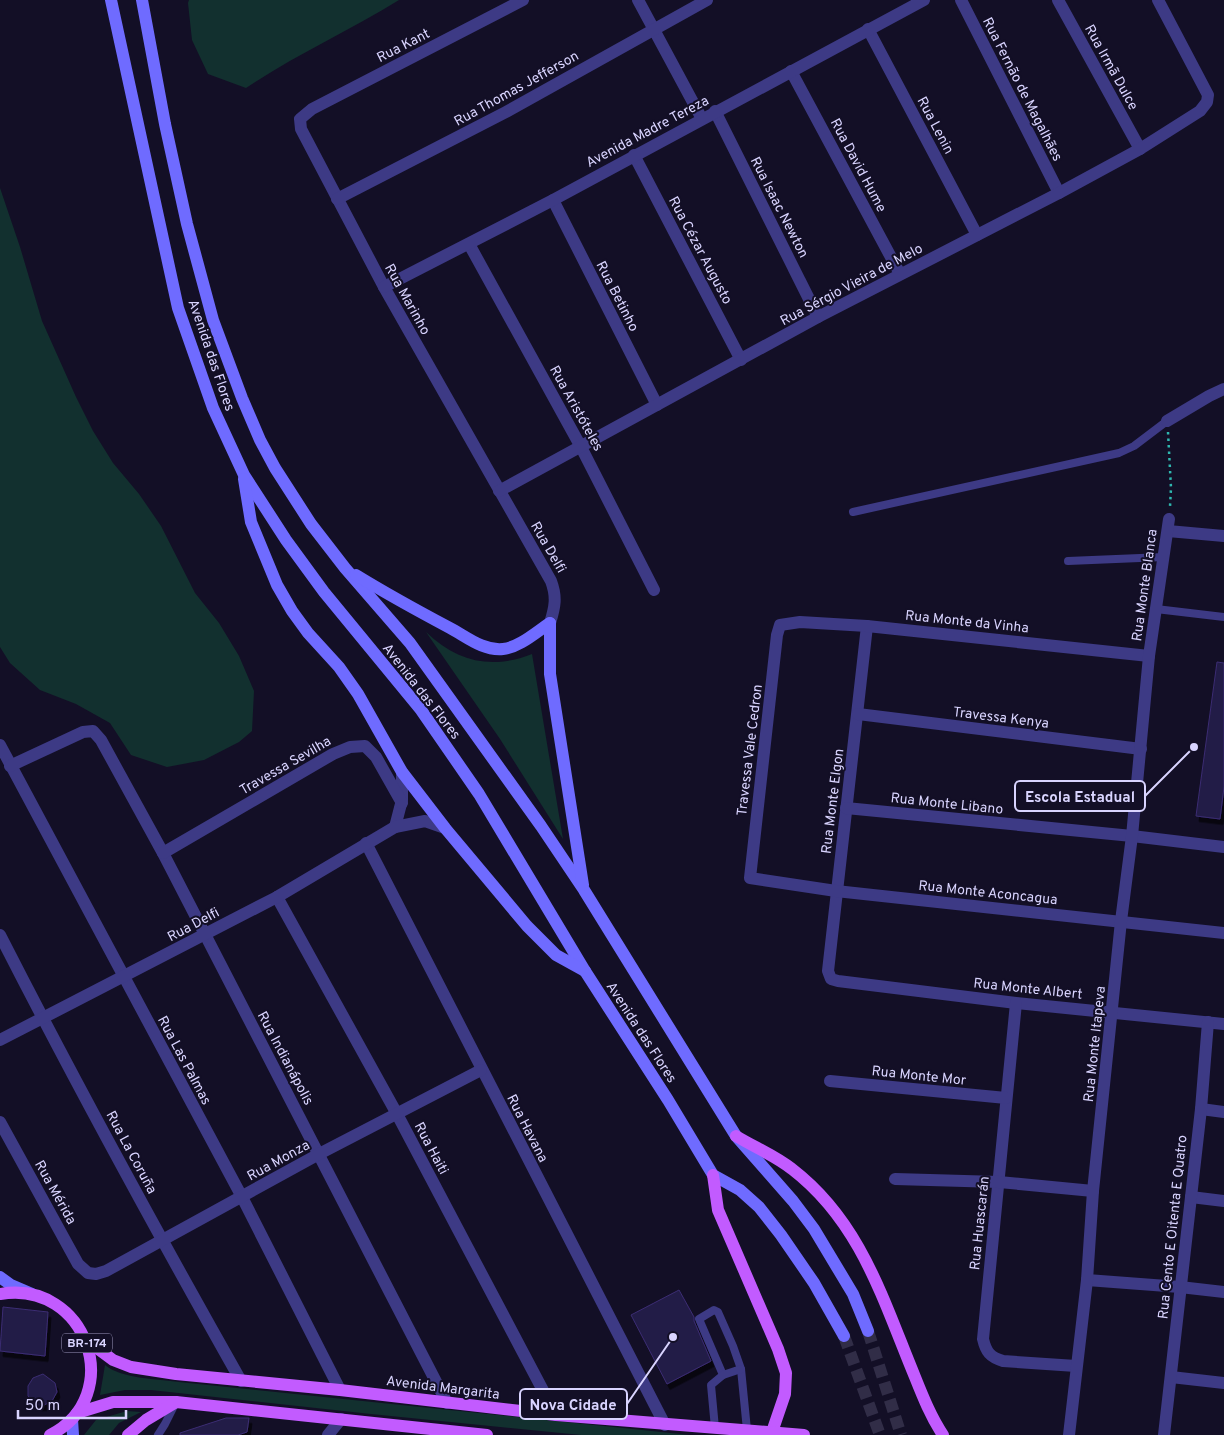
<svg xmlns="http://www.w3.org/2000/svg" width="1224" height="1435" viewBox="0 0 1224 1435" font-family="Overpass,sans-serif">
	<defs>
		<filter id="shadow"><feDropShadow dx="3" dy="5.5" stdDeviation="0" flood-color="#0009"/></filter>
	</defs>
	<rect width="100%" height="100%" fill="#130f26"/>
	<!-- green -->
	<g fill="#12302f">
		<path d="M189 0H399C349 31 295 55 246 88L208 74 192 40 188 3Z"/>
		<path d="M0 188 20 247 42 321 76 397 93 431 113 463 139 494 161 526 195 593 219 623 239 656 254 691 252 731 239 742 204 760 167 767 131 755 110 723 76 704 40 690 10 663 0 647Z"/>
		<path d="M426 632C457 662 492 670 532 654L563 839 500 739Z"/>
		<path d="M105 1365C122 1379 158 1379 179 1382L690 1435H581L371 1414 151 1390H125L100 1395Z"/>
		<path d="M127 1411 141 1412 119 1423 109 1435H84L96 1420Z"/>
	</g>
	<!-- building -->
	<g fill="#241b47" stroke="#3b2d73" filter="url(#shadow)">
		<path d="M1217 662 1224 663V787L1220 819 1196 816Z"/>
		<path d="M679 1290 694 1317V1321L711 1361 667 1384 631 1315Z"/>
		<path d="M3 1307 48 1312 45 1356 0 1351Z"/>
		<path d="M43 1374 55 1383 57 1392 52 1401 44 1405H39L34 1403 28 1396V1386L33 1378Z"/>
		<path d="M226 1418H249L247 1432 238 1435H180V1433Z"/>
	</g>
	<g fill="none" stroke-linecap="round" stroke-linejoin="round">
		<!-- secondary-tunnel -->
		<g stroke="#312d47" stroke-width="12" stroke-dasharray="12 6" stroke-linecap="butt">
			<path d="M868 1331 901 1435"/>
			<path d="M844 1336 880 1435"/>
		</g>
		<!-- path -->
		<path stroke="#2fb8b0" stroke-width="2.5" stroke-dasharray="2.5 4" stroke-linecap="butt" d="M1168 432 1171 488 1170 507"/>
		<!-- lane -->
		<g stroke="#3d3a85" stroke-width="8">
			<path d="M853 512 1119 453 1134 446 1167 421"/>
			<path d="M1068 561 1164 557"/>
			<path d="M1156 609 1224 617"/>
			<path d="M723 1375 699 1319 714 1310 718 1312 733 1346 741 1369 747 1430"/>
			<path d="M715 1428 711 1385 723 1375 741 1369"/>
			<path d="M158 1435 165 1424 175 1404"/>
		</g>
		<!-- street -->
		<g stroke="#3d3a85" stroke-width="12">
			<path d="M523 0 312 109 300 119 301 129 384 287 551 581C557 597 555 607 550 623"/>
			<path d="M638 0 702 119"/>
			<path d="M961 0 1059 193"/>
			<path d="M1058 0 1140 149"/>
			<path d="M868 29 977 235"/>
			<path d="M791 71 900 274"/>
			<path d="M715 111 818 317"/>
			<path d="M634 155 741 360"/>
			<path d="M337 199 506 112 707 0"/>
			<path d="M553 200 657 405"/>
			<path d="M469 244 581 447 654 590"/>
			<path d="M384 287 553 200 924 0"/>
			<path d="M1167 421 1209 396 1224 389"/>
			<path d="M499 491 818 317 1059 193 1140 149 1200 111 1207 102 1208 95 1158 0"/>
			<path d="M1168 531 1224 536"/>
			<path d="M867 626 828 971 831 979 838 981 1016 1003 1224 1024"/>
			<path d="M1149 656 867 626 800 622 780 625 777 635 750 878 836 891 1224 933"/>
			<path d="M858 714 1141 749"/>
			<path d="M0 745 242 1197 340 1390"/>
			<path d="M10 766 83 732 93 731 101 740 163 853 447 1403"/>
			<path d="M846 808 1132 836 1224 847"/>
			<path d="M395 827 402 800V772"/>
			<path d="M366 843 665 1425"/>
			<path d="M163 853 333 754 350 747 365 746 376 757 402 803"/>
			<path d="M277 897 397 1114 556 1415"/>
			<path d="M0 935C77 1086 158 1234 241 1381"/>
			<path d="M1016 1003 983 1339C986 1352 990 1357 1003 1361L1076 1366"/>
			<path d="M0 1040 277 897 395 827 425 821 445 828"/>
			<path d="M830 1081 1006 1098"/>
			<path d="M1201 1109 1224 1112"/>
			<path d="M0 1122 78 1264 88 1273 96 1274 106 1271 319 1154 481 1070"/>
			<path d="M895 1179 999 1182 1093 1191"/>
			<path d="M1191 1197 1224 1201"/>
			<path d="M1087 1280 1180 1287 1224 1292"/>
			<path d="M1171 1377 1224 1383"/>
			<path d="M328 1435 341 1419"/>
			<path d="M1069 1435 1087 1280 1093 1191 1121 921 1132 836 1149 656 1169 519"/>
			<path d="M1164 1435 1201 1109 1208 1022"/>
		</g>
		<!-- secondary -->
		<g stroke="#6f6bff" stroke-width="12">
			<path d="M111 0 178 308 213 408 244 475 286 540 324 592 421 710 479 794 585 971 668 1100 713 1175 740 1190 759 1207 781 1235 814 1283 844 1336"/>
			<path d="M142 0 165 124 187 224 213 320 242 398 260 440 275 468 311 524 345 568 410 643 541 826 584 890 736 1136 793 1201 814 1229 853 1294 868 1331"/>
			<path d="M244 479 251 522 277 585 292 611 308 633 339 667 358 694 402 772 445 828 527 926 556 955 585 971"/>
			<path d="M356 575C387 594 418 611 450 628 467 637 483 651 503 649 520 647 536 632 550 623"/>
			<path d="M550 623V674L583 885"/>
			<path d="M0 1277 11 1285 32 1294"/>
			<path d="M72 1419 73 1435"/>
		</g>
		<!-- primary -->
		<g stroke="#c25bff" stroke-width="12">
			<path d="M736 1136C754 1147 776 1156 792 1169 861 1222 883 1300 915 1377 923 1397 931 1417 943 1435"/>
			<path d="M713 1175 718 1210 778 1349 786 1373 785 1394 772 1432"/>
			<path d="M0 1294C87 1279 127 1396 50 1435"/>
			<path d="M86 1340 113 1360 131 1367 176 1374 340 1390 556 1415 804 1435"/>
			<path d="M77 1413 113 1402H176L487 1435"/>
			<path d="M128 1435 146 1420 176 1402"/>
		</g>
	</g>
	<g text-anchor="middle" stroke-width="4" stroke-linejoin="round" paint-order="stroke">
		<!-- shield labels -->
		<rect fill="#130f26" stroke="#9e99be" stroke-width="1" x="62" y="1333.5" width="50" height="19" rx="4"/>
		<g font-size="12" font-weight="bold" fill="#d9d4ff">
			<text x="87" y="1347">BR-174</text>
		</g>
		<!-- street labels -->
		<g font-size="14" fill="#d9d4ff" stroke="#130f26">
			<text transform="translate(403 45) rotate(-27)" y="5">Rua Kant</text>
			<text transform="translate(1112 67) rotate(61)" y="5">Rua Irmã Dulce</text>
			<text transform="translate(516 88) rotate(-29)" y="5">Rua Thomas Jefferson</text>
			<text transform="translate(1023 89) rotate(63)" y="5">Rua Fernão de Magalhães</text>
			<text transform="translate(936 125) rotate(62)" y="5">Rua Lenin</text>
			<text transform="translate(647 131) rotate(-28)" y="5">Avenida Madre Tereza</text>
			<text transform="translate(859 165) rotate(62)" y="5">Rua David Hume</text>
			<text transform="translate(780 207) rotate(63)" y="5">Rua Isaac Newton</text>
			<text transform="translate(701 250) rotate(62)" y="5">Rua Cézar Augusto</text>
			<text transform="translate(851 284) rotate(-28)" y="5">Rua Sérgio Vieira de Melo</text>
			<text transform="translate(618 296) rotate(63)" y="5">Rua Betinho</text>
			<text transform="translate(408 299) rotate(61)" y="5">Rua Marinho</text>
			<text transform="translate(212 355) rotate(71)" y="5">Avenida das Flores</text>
			<text transform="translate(577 408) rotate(61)" y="5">Rua Aristóteles</text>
			<text transform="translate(549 547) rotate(60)" y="5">Rua Delfi</text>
			<text transform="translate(1144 585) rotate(-82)" y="5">Rua Monte Blanca</text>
			<text transform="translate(967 621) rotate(6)" y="5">Rua Monte da Vinha</text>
			<text transform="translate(422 691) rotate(52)" y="5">Avenida das Flores</text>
			<text transform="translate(1001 717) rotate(7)" y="5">Travessa Kenya</text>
			<text transform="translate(749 750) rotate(-83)" y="5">Travessa Vale Cedron</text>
			<text transform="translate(285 765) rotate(-30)" y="5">Travessa Sevilha</text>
			<text transform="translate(832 801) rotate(-83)" y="5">Rua Monte Elgon</text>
			<text transform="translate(947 803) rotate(6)" y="5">Rua Monte Libano</text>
			<text transform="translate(988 892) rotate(6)" y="5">Rua Monte Aconcagua</text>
			<text transform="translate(193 924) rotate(-28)" y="5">Rua Delfi</text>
			<text transform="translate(1028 988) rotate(6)" y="5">Rua Monte Albert</text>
			<text transform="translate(642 1032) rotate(57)" y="5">Avenida das Flores</text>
			<text transform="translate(1094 1044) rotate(-84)" y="5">Rua Monte Itapeva</text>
			<text transform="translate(286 1058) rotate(62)" y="5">Rua Indianápolis</text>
			<text transform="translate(185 1060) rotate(62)" y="5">Rua Las Palmas</text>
			<text transform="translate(919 1075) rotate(6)" y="5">Rua Monte Mor</text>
			<text transform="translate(528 1128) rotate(63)" y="5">Rua Havana</text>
			<text transform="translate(432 1148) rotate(62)" y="5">Rua Haiti</text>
			<text transform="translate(132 1152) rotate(62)" y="5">Rua La Coruña</text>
			<text transform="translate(278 1160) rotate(-29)" y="5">Rua Monza</text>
			<text transform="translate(56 1192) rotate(61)" y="5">Rua Mérida</text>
			<text transform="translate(979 1223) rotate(-84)" y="5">Rua Huascarán</text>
			<text transform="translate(1172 1227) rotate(-84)" y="5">Rua Cento E Oitenta E Quatro</text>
			<text transform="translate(443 1387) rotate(7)" y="5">Avenida Margarita</text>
		</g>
	</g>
	<!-- callouts -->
	<path fill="none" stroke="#d9d4ff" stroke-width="2" d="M1194 747L1145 796M673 1337L627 1404"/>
	<g fill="#d9d4ff" stroke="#130f26" stroke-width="2">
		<circle cx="1194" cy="747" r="5"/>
		<circle cx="673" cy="1337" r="5"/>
	</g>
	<g fill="#130f26" stroke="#d9d4ff" stroke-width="2">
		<rect x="1015" y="781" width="130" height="30" rx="5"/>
		<rect x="520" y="1389" width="107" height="30" rx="5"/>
	</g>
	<g font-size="15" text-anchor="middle" font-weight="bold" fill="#d9d4ff">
		<text x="1080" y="802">Escola Estadual</text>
		<text x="573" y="1410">Nova Cidade</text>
	</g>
	<!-- scale -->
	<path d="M18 1410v8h108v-8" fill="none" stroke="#d9d4ff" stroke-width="2.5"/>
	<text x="25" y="1410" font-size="15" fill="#d9d4ff" stroke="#130f26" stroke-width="4" paint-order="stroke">50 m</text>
</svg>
